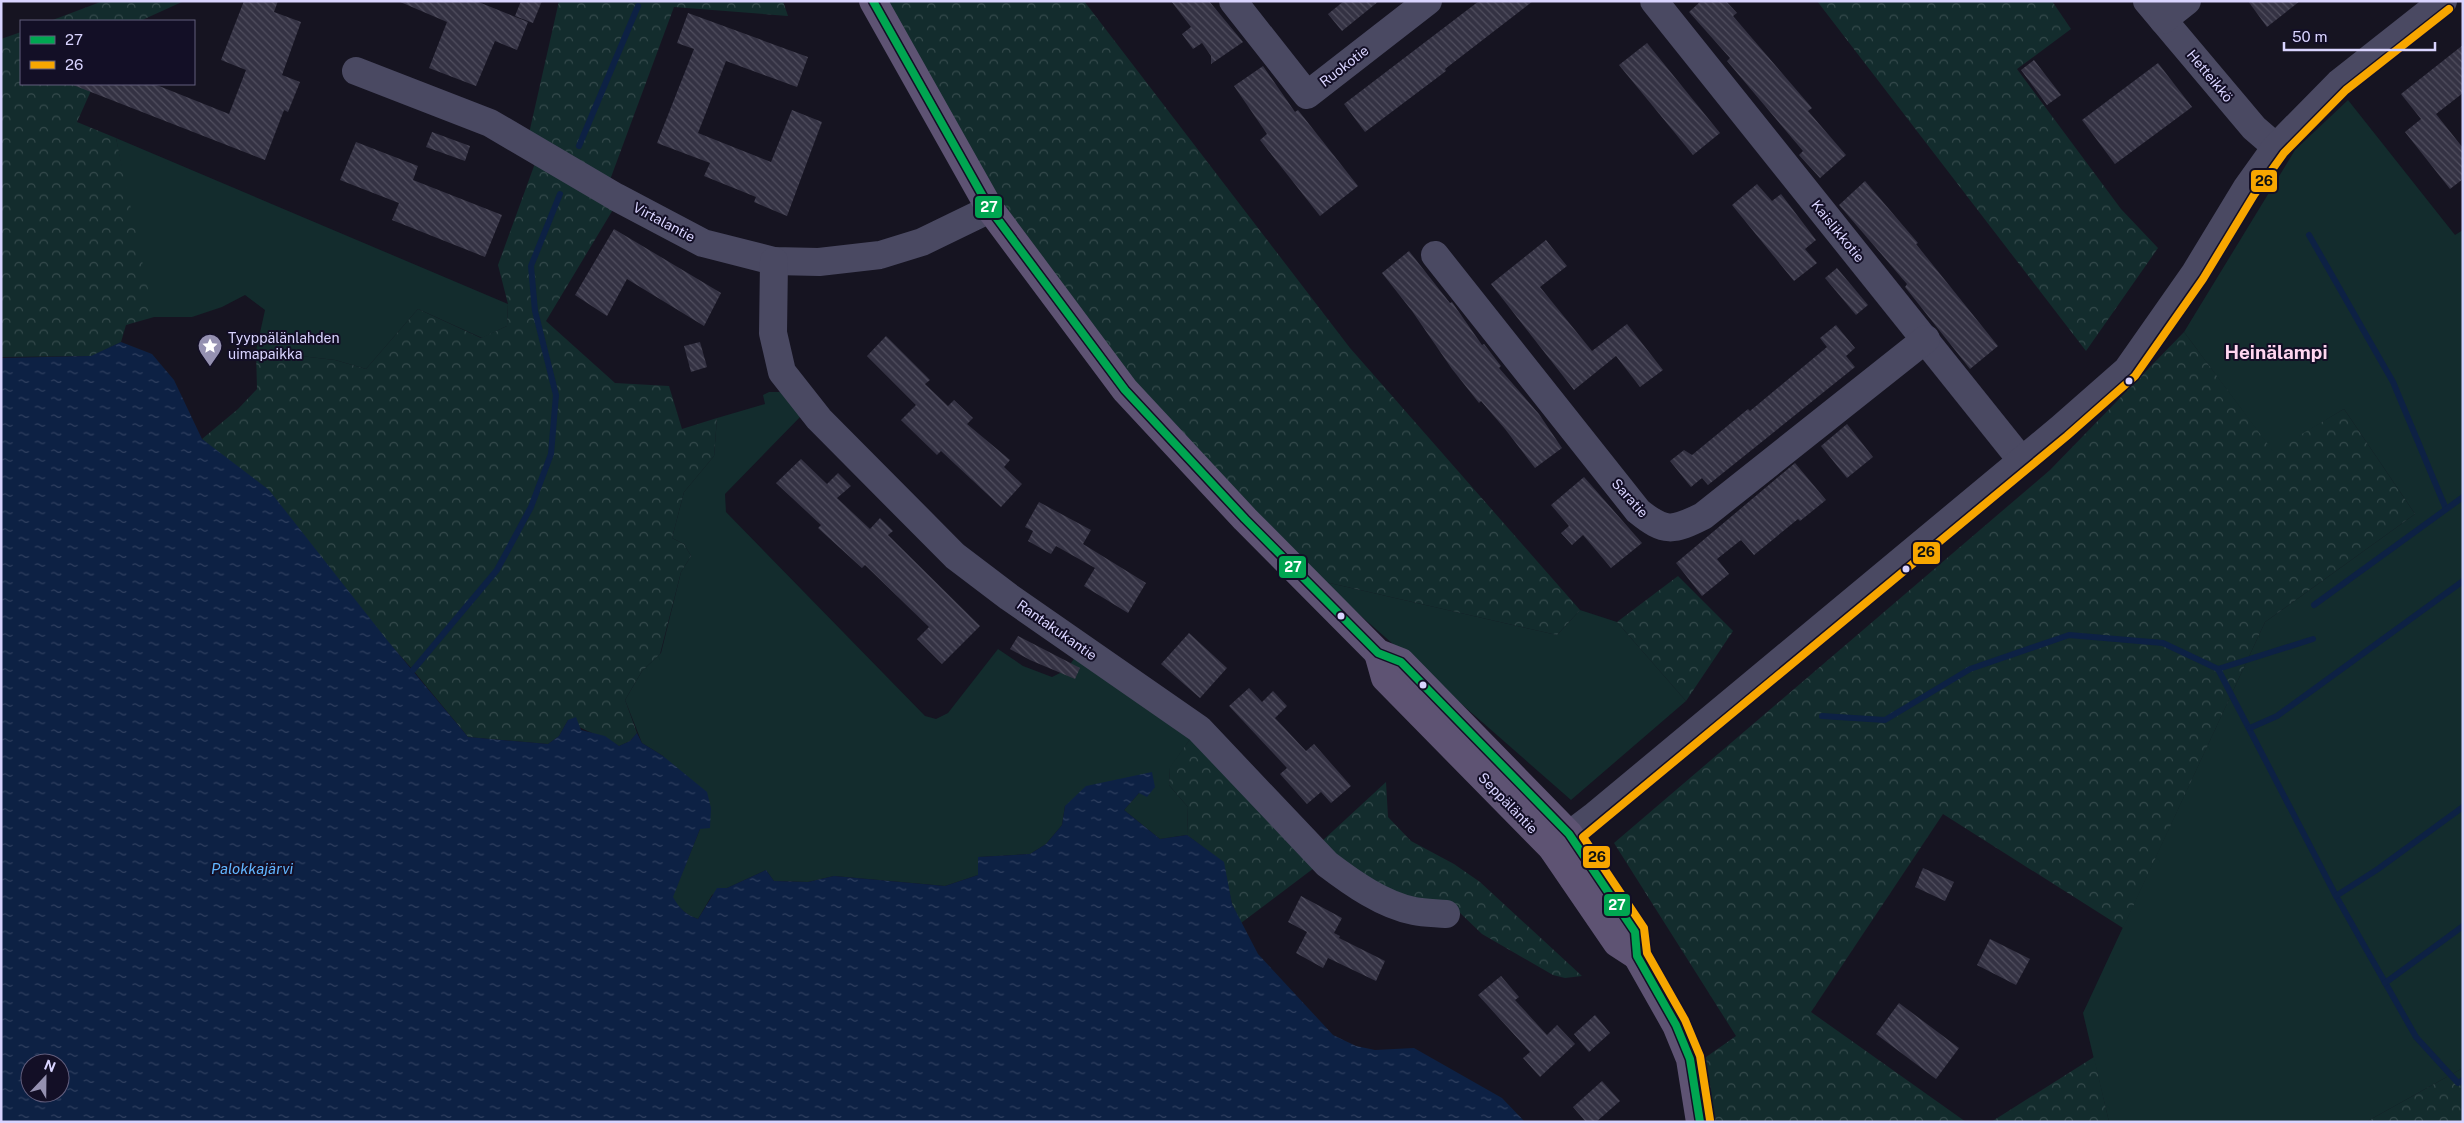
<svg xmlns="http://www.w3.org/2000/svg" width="2464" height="1123" viewBox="0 0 2464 1123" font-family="'Public Sans',sans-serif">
	<defs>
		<pattern id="forest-crowns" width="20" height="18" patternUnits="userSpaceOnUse" patternTransform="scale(1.25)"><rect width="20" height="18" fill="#132c2d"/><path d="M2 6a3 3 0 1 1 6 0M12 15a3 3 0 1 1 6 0" fill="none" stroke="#354a4c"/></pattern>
		<pattern id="water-ripples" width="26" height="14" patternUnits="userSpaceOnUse" patternTransform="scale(1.25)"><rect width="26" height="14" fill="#0d2144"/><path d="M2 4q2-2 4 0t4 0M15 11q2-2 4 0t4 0" fill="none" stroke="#304060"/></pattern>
		<pattern id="building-back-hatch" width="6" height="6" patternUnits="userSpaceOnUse" patternTransform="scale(1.25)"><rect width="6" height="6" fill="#343243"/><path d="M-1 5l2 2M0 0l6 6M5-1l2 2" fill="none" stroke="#514f5f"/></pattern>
	</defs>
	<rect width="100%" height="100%" fill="#161421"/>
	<!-- green -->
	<g fill="#132c2d">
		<path d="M2348 100 2455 235 2463 230V1068L2366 1122H2109L2083 1013 2265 622 2415 514 2344 409 2273 452 2184 332 2295 150Z"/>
		<path d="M116 138 508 304 507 326 482 338 418 309 366 369 335 360 256 351 265 310 245 295 222 307 192 317H150Z"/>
		<path d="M769 392H780L802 415 725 494 726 512 925 716 936 719 948 713 998 649 1023 666 1052 677 1066 670 1076 656 1191 738 1170 768 1169 785 1188 807 1187 835 1160 839 1124 810 1139 793 1155 787 1065 806 1062 825 1046 844 1030 854 979 857 978 875 945 886 834 876 808 882 774 881 766 870 712 895 698 919C686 915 679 908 672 898L700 829 663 756 642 743 625 700 642 671 661 653 681 572 691 556 684 544 672 538 684 492 714 456 717 418 765 404 763 395Z"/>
		<path d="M1321 581 1557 635 1580 610 1617 622 1686 701 1571 800Z"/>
	</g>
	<!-- forest -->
	<g fill="url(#forest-crowns)">
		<path d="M103 1H184L140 21H50Z"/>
		<path d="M559 1H783L788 16 674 7 607 188 528 138Z"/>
		<path d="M888 1H1084L1350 348 1580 610 1557 635 1321 581 1177 434 1119 361 1057 290 986 179Z"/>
		<path d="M1817 1H2052L2071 29 2017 69 2121 209 2158 248 2086 351Z"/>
		<path d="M21 32V84H94L77 122 116 138 154 317 126 325 121 342 92 356 1 357V39Z"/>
		<path d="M538 155 617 203 546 321 615 383 669 386 682 429 717 418 714 456 684 492 672 538 684 544 691 556 681 572 660 654 642 671 625 700 637 733 630 741 619 746C602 734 585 733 568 720L559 736 548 744 468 737 413 670 226 459 202 439 238 409 257 389 256 351 335 360 366 369 418 309 481 338 507 326 508 304 498 265Z"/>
		<path d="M2184 332 2273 451 2344 409 2415 514 2265 622 2123 928 1943 814 1811 1012 1966 1122H1712L1699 1062 1736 1036 1614 843 2050 470Z"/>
		<path d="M1678 576 1733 631 1686 701 1617 622Z"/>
		<path d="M1191 738 1307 855 1386 782 1388 817 1411 841 1454 864 1480 882 1582 976 1565 978 1553 975 1482 934 1458 911 1405 903 1314 868 1241 923 1232 904 1223 862 1187 835 1188 807 1169 785 1170 767Z"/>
		<path d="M2094 1057 2109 1122H1991Z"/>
		<path d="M2463 1068V1122H2366Z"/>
	</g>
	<!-- water -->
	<path fill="url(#water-ripples)" fill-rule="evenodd" d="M121 342 152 354 174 380 202 439 269 490 387 640 468 737 548 744 559 736 568 720 576 717 581 730 605 736 619 746 630 741 637 733 642 743 663 756 707 792 711 808 710 828 700 829 673 897C679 908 686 915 698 919L717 888H727L766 870 774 881 808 882 834 876 945 886 978 875V857L1030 854 1046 844 1062 825 1065 806 1086 786 1152 772 1155 787 1147 797 1139 793 1124 810 1160 839 1187 835 1224 862 1232 904 1258 954 1333 1035 1356 1046 1375 1050 1414 1048 1502 1098 1525 1122H1V358L91 356ZM30 1063H60V1093H30Z"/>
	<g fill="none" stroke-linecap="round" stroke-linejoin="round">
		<!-- stream -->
		<g stroke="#0d2144" stroke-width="6">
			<path d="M579 146 638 6"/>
			<path d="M2309 235 2393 382 2446 509"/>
			<path d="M2314 605 2463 497"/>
			<path d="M2218 669 2313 639"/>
			<path d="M413 670 497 570 531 507 551 454 556 395 535 311 531 266 560 194"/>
			<path d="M1822 716 1885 720 1970 669 2069 635 2163 643 2218 669 2336 896 2416 1037 2458 1083 2463 1080"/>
			<path d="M2250 728 2277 716 2463 581"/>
			<path d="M2336 896 2378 869 2463 807"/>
			<path d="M2385 983 2463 926"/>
		</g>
	</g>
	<!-- building -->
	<g fill="url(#building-back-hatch)">
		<path d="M244 1H278L274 12 301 22 282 75 300 82 288 112 284 110 265 160 73 85 154 84 229 114 246 70 221 60Z"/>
		<path d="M398 1H476L528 22 517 50 495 41 476 86 429 68 447 22Z"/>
		<path d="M521 1H542L533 23 515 16Z"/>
		<path d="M1171 1H1209L1243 42 1211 64V56L1202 43 1193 49 1182 34 1191 27Z"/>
		<path d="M1344 1H1379L1342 31 1328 14Z"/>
		<path d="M1479 1H1533L1445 69 1446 71 1365 132 1344 104Z"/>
		<path d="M1701 1H1726L1737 13 1733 16 1812 108 1808 111 1846 155 1820 178 1799 155 1803 151 1727 61 1730 58 1689 12Z"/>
		<path d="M2248 1H2300L2267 27Z"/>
		<path d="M688 13 808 57 797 87 726 61 698 133 771 162 792 110 822 122 787 216 754 202 756 197 704 176 710 163 657 143 694 49 677 43Z"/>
		<path d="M1647 43 1720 133 1693 155 1619 65Z"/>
		<path d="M2463 45V93L2436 114 2463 148V179L2450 189 2405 132 2421 119 2401 94Z"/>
		<path d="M2034 60 2061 95 2047 105 2021 70Z"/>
		<path d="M2158 63 2192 107 2115 164 2082 120Z"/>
		<path d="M1263 66 1295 112 1298 110 1358 186 1320 216 1260 140 1267 134 1234 86Z"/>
		<path d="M432 132 470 146 465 161 426 147Z"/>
		<path d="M356 142 418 166 413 180 502 215 485 257 392 220 399 203 340 180Z"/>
		<path d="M1865 181 1918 243 1916 244 1998 346 1970 369 1905 287 1907 284 1839 205Z"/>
		<path d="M1757 184 1772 201 1781 194 1816 240 1805 249 1817 263 1794 281 1732 205Z"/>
		<path d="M614 229 721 293 704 326 627 279 607 316 575 295Z"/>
		<path d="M1546 240 1567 266 1540 287 1592 351 1627 324 1663 370 1640 387 1616 356 1574 390 1491 284Z"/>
		<path d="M1409 251 1450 303 1452 302 1482 345 1484 344 1501 366 1499 368 1539 414 1562 448 1535 468 1505 429 1481 401 1479 403 1452 369 1412 311 1382 273Z"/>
		<path d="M1837 268 1868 305 1856 315 1825 278Z"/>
		<path d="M1836 325 1855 348 1846 356 1855 367 1708 485 1702 478 1691 487 1670 461 1684 450 1692 455 1748 409 1750 411 1827 347 1820 338Z"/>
		<path d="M886 336 930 380 925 384 948 406 954 400 973 418 967 424 1010 460 1004 467 1022 484 1001 507 941 451 937 455 901 420 916 405 867 356Z"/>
		<path d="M700 342 707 367 691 372 684 346Z"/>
		<path d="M1847 424 1873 457 1847 478 1821 446Z"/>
		<path d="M801 459 827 484 838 473 851 486 837 498 870 529 880 518 893 531 888 535 980 626 942 664 917 639 929 627 865 565 862 568 818 528 821 525 776 483Z"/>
		<path d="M1795 463 1826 500 1800 521 1798 519 1754 555 1741 540 1717 559 1729 574 1702 596 1676 563Z"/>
		<path d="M1584 477 1642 543 1611 568 1583 535 1572 545 1561 533 1569 526 1551 505Z"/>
		<path d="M1039 502 1091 530 1083 544 1146 583 1128 613 1084 586 1095 568 1056 546 1051 554 1028 541 1033 531 1025 527Z"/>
		<path d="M1189 633 1227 668 1200 698 1161 664Z"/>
		<path d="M1018 636 1080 668 1075 679 1030 660 1010 649Z"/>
		<path d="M1249 688 1262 702 1273 691 1287 706 1275 718 1306 751 1314 744 1351 786 1331 803 1321 792 1307 804 1280 774 1287 768 1229 706Z"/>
		<path d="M1923 868 1954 882 1945 901 1915 887Z"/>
		<path d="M1301 896 1342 918 1334 933 1340 936 1339 938 1385 961 1376 981 1328 958 1323 968 1296 953 1307 932 1288 922Z"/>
		<path d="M1990 939 2030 959 2016 985 1977 965Z"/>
		<path d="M1501 976 1519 997 1515 1000 1547 1035 1557 1025 1575 1044 1540 1077 1523 1058 1530 1052 1478 995Z"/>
		<path d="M1899 1003 1959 1048 1936 1079 1876 1034Z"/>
		<path d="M1595 1015 1610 1033 1589 1052 1574 1034Z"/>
		<path d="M1602 1081 1620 1101 1596 1122H1586L1573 1107Z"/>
	</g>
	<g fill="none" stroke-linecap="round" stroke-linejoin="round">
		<!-- minor -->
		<g stroke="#4a4962" stroke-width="28">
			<path d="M1233 1 1307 95 1428 1"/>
			<path d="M1654 1 2022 461"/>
			<path d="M2147 1 2254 128 2276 147"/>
			<path d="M2163 20 2187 1"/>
			<path d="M356 71 490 123 616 197 703 243 774 261 819 262 880 255 922 242 990 209"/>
			<path d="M1435 255 1638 511C1665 533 1673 531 1703 516L1926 339"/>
			<path d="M774 261 773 333 782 372 819 419 955 556 1009 597 1199 729 1327 864C1352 883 1383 905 1414 911 1424 913 1435 913 1446 914"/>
			<path d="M1552 848 1593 817 2061 428 2127 370 2195 273 2246 189 2276 147 2339 83 2443 1"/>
		</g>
		<!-- major -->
		<g stroke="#5e5373" stroke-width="28">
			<path d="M873 1 990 209 1125 390 1245 519 1378 653 1401 662 1569 834 1635 932 1637 956 1676 1025 1690 1059 1700 1122"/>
			<path d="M1378 653 1385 678 1552 848 1617 943 1637 956"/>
		</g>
		<defs>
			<path id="bus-1" d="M873 1 990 209 1125 390 1245 519 1378 653 1401 662 1569 834 1635 932 1637 956 1676 1025 1690 1059 1700 1122"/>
			<path id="bus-2" d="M1710 1120 1700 1056 1685 1020 1647 953 1644 928 1583 837 2067 436 2135 376 2203 279 2254 195 2284 153 2346 90 2449 9"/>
		</defs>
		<!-- bus-1 casing -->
		<use href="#bus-1" stroke="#130f26" stroke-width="11"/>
		<!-- bus-2 casing -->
		<use href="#bus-2" stroke="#130f26" stroke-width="11"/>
		<!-- bus-1 -->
		<use href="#bus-1" stroke="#00a651" stroke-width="8"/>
		<!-- bus-2 -->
		<use href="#bus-2" stroke="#f7a600" stroke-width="8"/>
	</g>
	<!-- icons -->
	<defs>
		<symbol id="sight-pin" viewBox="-11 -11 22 30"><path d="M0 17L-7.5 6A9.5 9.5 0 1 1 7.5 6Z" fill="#9591b1" stroke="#130f26"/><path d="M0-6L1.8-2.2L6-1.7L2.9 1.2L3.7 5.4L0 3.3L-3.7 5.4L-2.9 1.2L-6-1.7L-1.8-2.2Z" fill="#fff"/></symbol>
	</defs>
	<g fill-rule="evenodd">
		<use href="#sight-pin" x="196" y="332" width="28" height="38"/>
	</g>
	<!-- markers -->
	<g fill="#d9d4ff" stroke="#130f26" stroke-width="2">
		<circle cx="2129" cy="381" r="4.5"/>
		<circle cx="1906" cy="569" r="4.5"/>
		<circle cx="1341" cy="616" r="4.5"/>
		<circle cx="1423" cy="685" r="4.5"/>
	</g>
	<g text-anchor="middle" stroke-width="4" stroke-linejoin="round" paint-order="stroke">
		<!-- street labels -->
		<g font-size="14" fill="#d9d4ff" stroke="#130f26">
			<text transform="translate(1344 66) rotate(-38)" y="5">Ruokotie</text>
			<text transform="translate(2210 76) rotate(50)" y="5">Hetteikkö</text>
			<text transform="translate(664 222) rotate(28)" y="5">Virtalantie</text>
			<text transform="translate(1838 231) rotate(51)" y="5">Kaislikkotie</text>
			<text transform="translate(1630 498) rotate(48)" y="5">Saratie</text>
			<text transform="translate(1057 630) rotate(35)" y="5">Rantakukantie</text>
			<text transform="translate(1508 803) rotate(46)" y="5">Seppäläntie</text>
		</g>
		<!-- poi labels -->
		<g font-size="14" fill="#d9d4ff" stroke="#130f26" text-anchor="start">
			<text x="228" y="343">Tyyppälänlahden<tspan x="228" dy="16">uimapaikka</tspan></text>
		</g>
		<!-- water labels -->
		<g font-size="15" font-style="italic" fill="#62b6ff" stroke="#130f26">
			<text x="252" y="874">Palokkajärvi</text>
		</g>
		<!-- district labels -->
		<g font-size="19" font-weight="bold" fill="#ffd6f0" stroke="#130f26">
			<text x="2276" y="359">Heinälampi</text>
		</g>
	</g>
	<g stroke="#130f26" stroke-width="2">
		<rect x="2250" y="169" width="28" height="24" rx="5" fill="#f7a600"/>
		<rect x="974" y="195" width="29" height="24" rx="5" fill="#00a651"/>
		<rect x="1912" y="541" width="29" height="24" rx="5" fill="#f7a600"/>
		<rect x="1278" y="555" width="29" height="24" rx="5" fill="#00a651"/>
		<rect x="1582" y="845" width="29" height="24" rx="5" fill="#f7a600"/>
		<rect x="1603" y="893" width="28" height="24" rx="5" fill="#00a651"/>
	</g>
	<g font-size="14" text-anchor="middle" font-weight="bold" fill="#fff">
		<text x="989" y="212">27</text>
		<text x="1293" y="572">27</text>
		<text x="1617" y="910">27</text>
	</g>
	<g font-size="14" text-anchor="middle" font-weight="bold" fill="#111">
		<text x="2264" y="186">26</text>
		<text x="1926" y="557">26</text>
		<text x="1597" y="862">26</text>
	</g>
	<!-- border -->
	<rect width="2464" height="1123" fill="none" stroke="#d9d4ff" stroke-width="5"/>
	<!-- legend -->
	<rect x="20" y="20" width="175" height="65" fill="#130f26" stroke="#625e7d"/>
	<rect x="30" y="36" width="25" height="8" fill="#00a651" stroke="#625e7d"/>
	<text x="65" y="45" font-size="15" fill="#d9d4ff">27</text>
	<rect x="30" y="61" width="25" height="8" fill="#f7a600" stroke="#625e7d"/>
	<text x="65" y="70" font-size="15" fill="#d9d4ff">26</text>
	<!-- north arrow -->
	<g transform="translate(45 1078) rotate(22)"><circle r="24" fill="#130f26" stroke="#625e7d"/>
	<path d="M0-4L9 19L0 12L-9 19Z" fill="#9591b1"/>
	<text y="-8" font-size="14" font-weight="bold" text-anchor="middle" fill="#d9d4ff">N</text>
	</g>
	<!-- scale -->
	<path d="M2284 42v8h151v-8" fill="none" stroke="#d9d4ff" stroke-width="2.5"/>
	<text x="2292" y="42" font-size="15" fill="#d9d4ff" stroke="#130f26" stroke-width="4" paint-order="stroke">50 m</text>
</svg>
